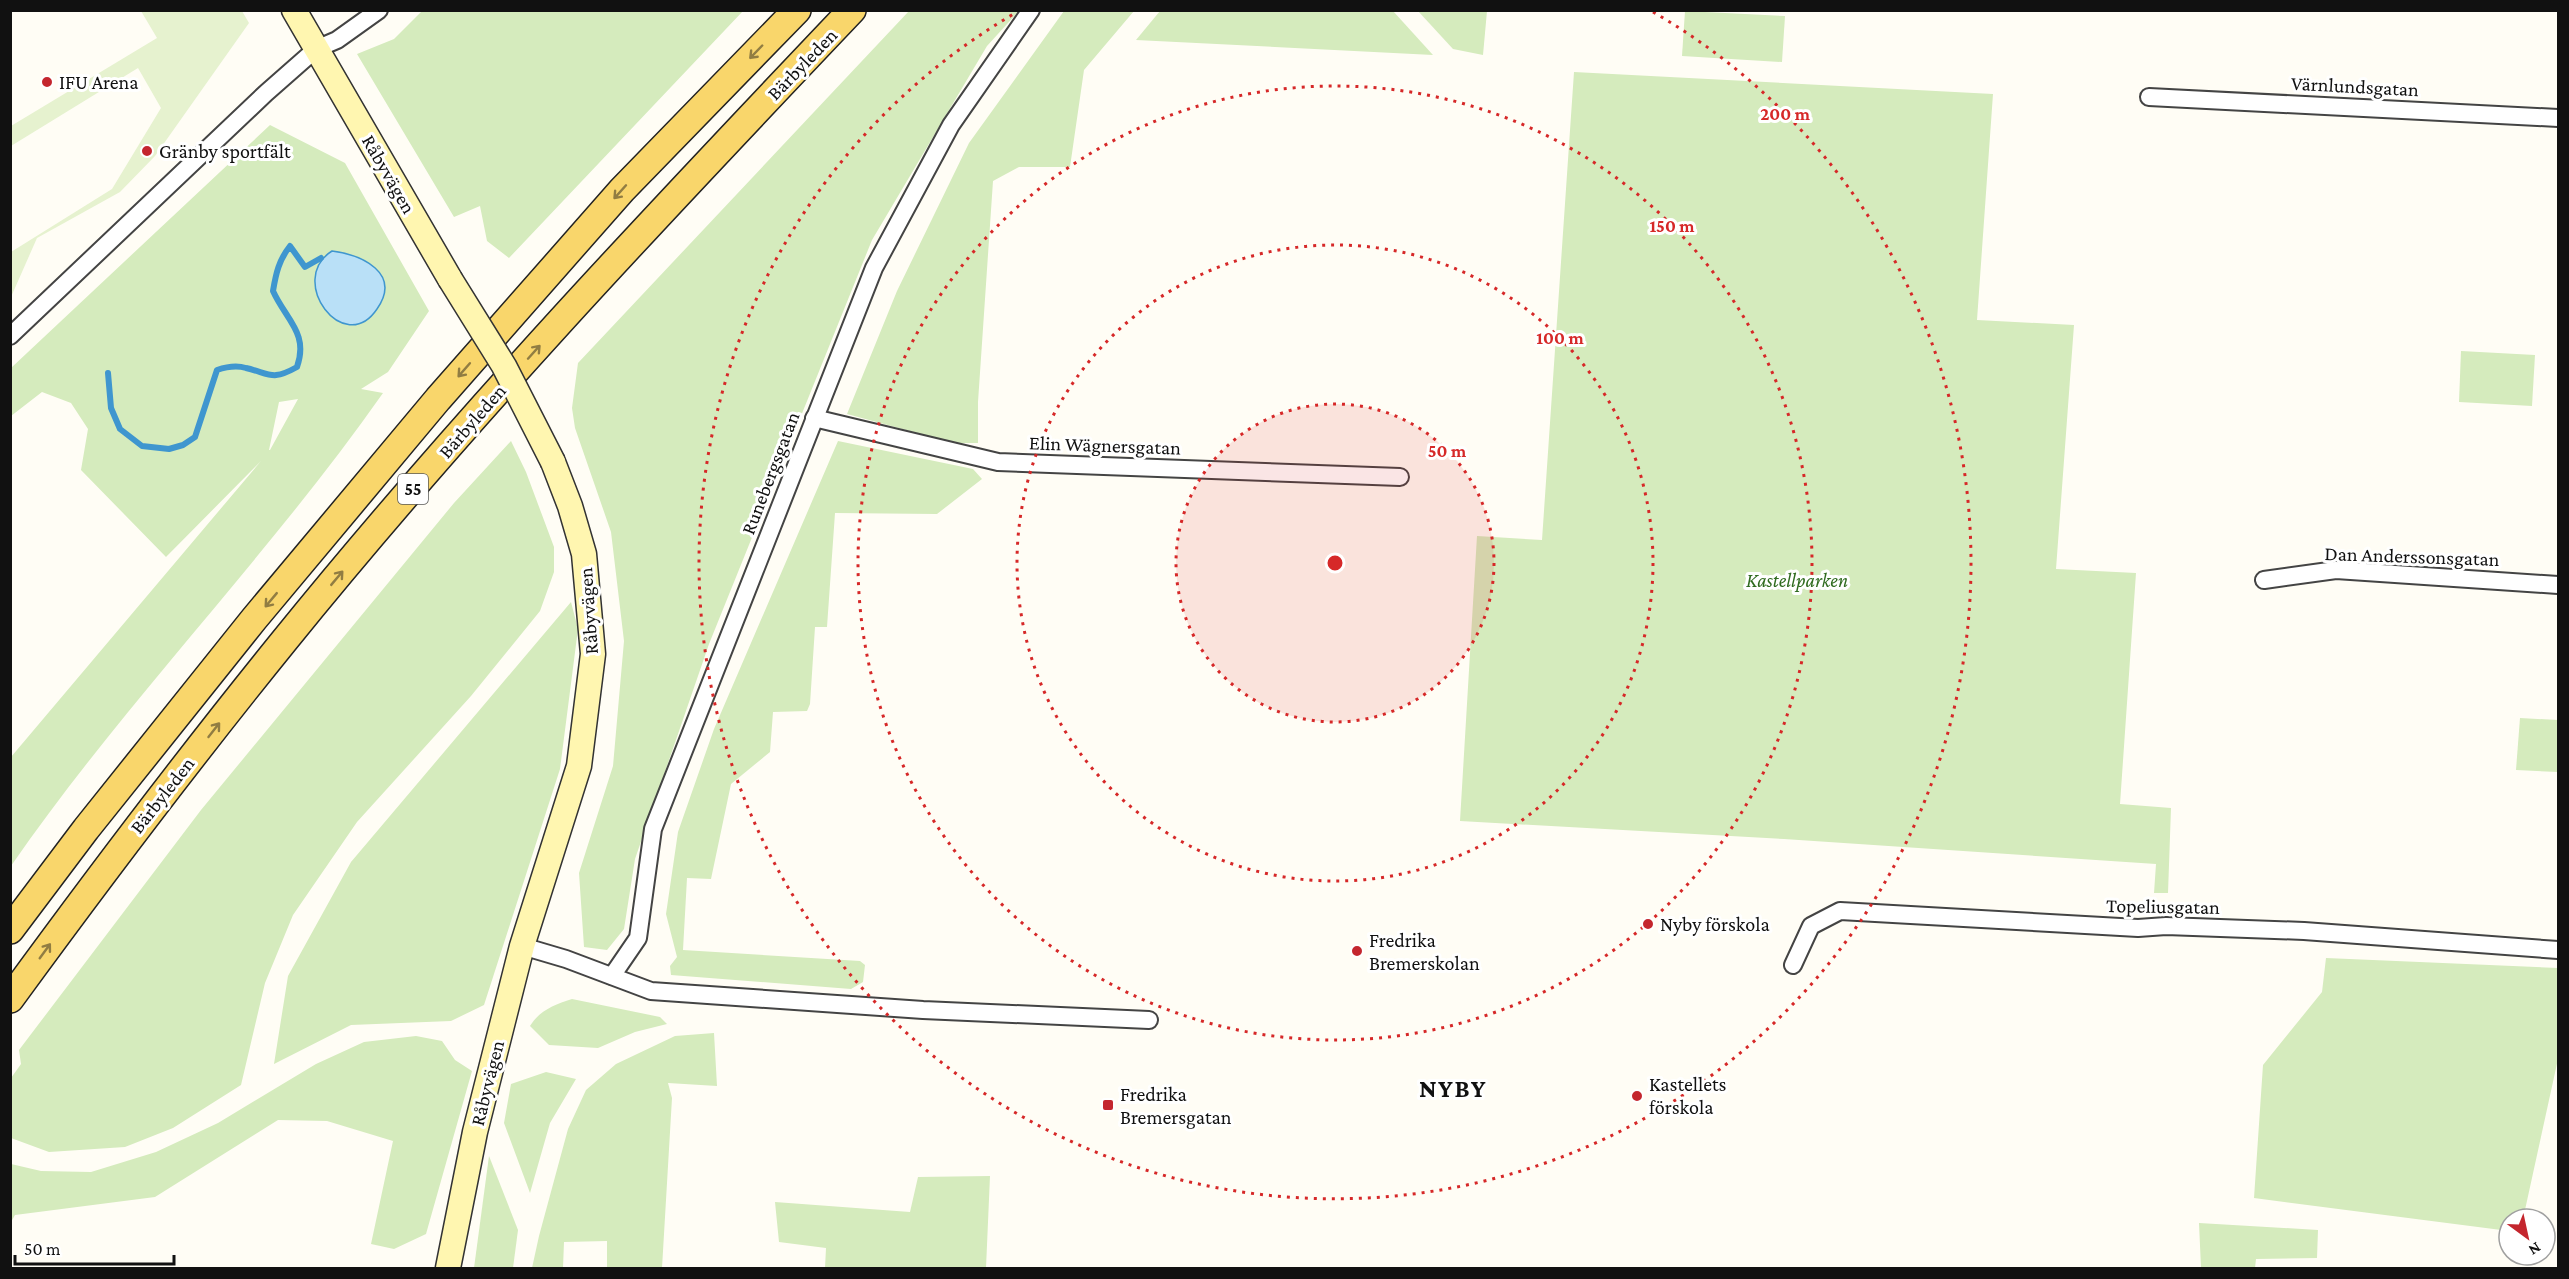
<svg xmlns="http://www.w3.org/2000/svg" width="2569" height="1279" viewBox="0 0 2569 1279" font-family="'Crimson Pro',serif">
	<rect width="100%" height="100%" fill="#fffdf5"/>
	<!-- green -->
	<g fill="#d5ebbd" fill-rule="evenodd">
		<path d="M423 10H743V11L509 258 487 241 480 206 454 217 357 54 394 39Z"/>
		<path d="M909 11H1019L987 46 872 240 709 644 635 859 624 929 607 950 584 947 579 873 613 766 624 641 611 532 575 428 572 408 578 363Z"/>
		<path d="M1064 11H1134L1084 70 1070 167H1019L993 181 978 402V443H954L847 414 897 291 969 143Z"/>
		<path d="M1160 11H1393L1433 55 1136 40Z"/>
		<path d="M1418 11H1487L1483 55 1453 49Z"/>
		<path d="M1685 11 1785 16 1782 62 1682 56Z"/>
		<path d="M1574 72 1993 94 1977 320 2074 325 2056 569 2136 573 2120 804 2171 808 2168 893H2154L2156 864 1784 839 1460 821 1477 536 1542 540Z"/>
		<path d="M270 125 345 163 429 311 388 372 361 389 383 393C268 557 125 701 11 866V757L261 461 166 557 81 470 88 429 71 403 42 392 11 416V368ZM298 399 270 450H269L279 402Z"/>
		<path d="M2461 351 2535 355 2532 406 2459 402Z"/>
		<path d="M511 441 526 472 554 547V572L540 611 471 696 357 822 293 915 265 983 241 1085 173 1128 125 1147 49 1152 11 1138V1078L21 1064 19 1050 201 810 454 503Z"/>
		<path d="M838 441 973 469 982 479 937 514 835 513 827 627H815L810 704 807 711 773 712 770 752 731 784 711 879 687 878 683 950 860 961 865 965 863 982 851 989 671 975 670 966 677 957 666 914 678 832 714 729Z"/>
		<path d="M571 602 578 629 560 769 484 1005 451 1021 351 1025 274 1064 288 976 351 862Z"/>
		<path d="M2520 718 2558 720V772L2516 770Z"/>
		<path d="M2326 958 2558 968V1059L2523 1219H2509V1231L2254 1198 2263 1065 2322 992Z"/>
		<path d="M572 999 660 1017 667 1024 635 1032 598 1048 549 1045 530 1026C540 1010 554 1005 572 999Z"/>
		<path d="M714 1033 717 1086 668 1083 672 1098 662 1268H607V1241L564 1242 563 1268H532L539 1236 568 1129 586 1090 616 1064 675 1036Z"/>
		<path d="M416 1036 442 1041 455 1060 472 1071 426 1234 394 1249 371 1244 393 1141 327 1121 278 1120 155 1197 15 1215 11 1222V1164L41 1171 91 1172 156 1152 218 1123 316 1064 364 1042Z"/>
		<path d="M546 1072 576 1079 550 1123 530 1193 504 1123 511 1084Z"/>
		<path d="M489 1156 518 1230 513 1268H474Z"/>
		<path d="M990 1176 986 1268H825L826 1248 779 1242 775 1202 910 1212 918 1177Z"/>
		<path d="M2199 1223 2318 1230 2317 1258 2256 1259 2255 1268H2201Z"/>
	</g>
	<!-- pitch -->
	<path fill="#e6f2cf" d="M141 11H242L249 23 155 156 120 192 37 238 11 297V252L112 189 161 108 138 68 11 146V126L157 38Z"/>
	<!-- water -->
	<path fill="#b9e0f7" stroke="#3f96cf" stroke-width="1.5" d="M332 251C362 255 402 273 377 309 344 358 286 280 332 251Z"/>
	<g fill="none" stroke-linecap="round" stroke-linejoin="round">
		<!-- stream -->
		<path stroke="#3f96cf" stroke-width="6" d="M108 373 111 408 120 429 142 446 169 449 183 445 195 437 217 370C226 367 236 365 246 368 271 374 272 381 297 367 309 333 286 320 273 291 276 273 279 260 290 246L305 267 321 258"/>
		<defs>
			<g id="minor">
				<path d="M2149 97 2558 118"/>
				<path d="M10 336 266 93 316 49 337 40 379 10"/>
				<path d="M814 418 998 462 1400 477"/>
				<path d="M2264 580 2336 570 2558 585"/>
				<path d="M522 946 566 959 651 991 923 1010 1149 1020"/>
				<path d="M1793 965 1811 926 1840 911 2138 928 2166 926 2304 931 2558 950"/>
				<path d="M612 976 638 938 653 829 874 268 951 125 1031 10"/>
			</g>
			<g id="secondary">
				<path d="M294 10 450 279"/>
				<path d="M448 1268 475 1132 522 946 579 766 593 654 584 554 570 506 553 462"/>
			</g>
			<g id="primary">
				<path d="M10 930 86 829 254 619 438 399 622 190 797 10"/>
				<path d="M10 999C99 877 190 757 284 641 462 421 657 215 852 10"/>
			</g>
		</defs>
		<!-- minor casing -->
		<use href="#minor" stroke="#444" stroke-width="20"/>
		<!-- secondary casing -->
		<use href="#secondary" stroke="#333" stroke-width="27"/>
		<!-- primary casing -->
		<use href="#primary" stroke="#222" stroke-width="30"/>
		<!-- minor -->
		<use href="#minor" stroke="#fff" stroke-width="16"/>
		<!-- secondary -->
		<use href="#secondary" stroke="#fff6b0" stroke-width="24"/>
		<!-- primary -->
		<use href="#primary" stroke="#f9d66b" stroke-width="27"/>
		<defs>
			<path id="secondary-bridge" d="M450 279 504 366 553 462"/>
		</defs>
		<!-- secondary-bridge casing -->
		<use href="#secondary-bridge" stroke="#333" stroke-width="27" stroke-linecap="butt"/>
		<!-- secondary-bridge -->
		<use href="#secondary-bridge" stroke="#fff6b0" stroke-width="24"/>
	</g>
	<!-- one-way arrows -->
	<defs><path id="oneway-shaft" d="M-6 0H5M1.5-3L5.5 0L1.5 3" fill="none" stroke-width="1.6" stroke-linecap="round" stroke-linejoin="round" transform="scale(1.5)"/></defs>
	<g stroke="#917d42">
		<use href="#oneway-shaft" transform="translate(756 52) rotate(134)"/>
		<use href="#oneway-shaft" transform="translate(620 192) rotate(132)"/>
		<use href="#oneway-shaft" transform="translate(534 352) rotate(-48)"/>
		<use href="#oneway-shaft" transform="translate(464 370) rotate(131)"/>
		<use href="#oneway-shaft" transform="translate(337 578) rotate(-50)"/>
		<use href="#oneway-shaft" transform="translate(271 600) rotate(130)"/>
		<use href="#oneway-shaft" transform="translate(214 730) rotate(-52)"/>
		<use href="#oneway-shaft" transform="translate(45 951) rotate(-54)"/>
	</g>
	<!-- distance rings -->
	<circle cx="1335" cy="563" r="159" fill="#d62828" fill-opacity=".12"/>
	<g fill="none" stroke="#d62828" stroke-width="3" stroke-dasharray="3 6">
		<circle cx="1335" cy="563" r="159"/>
		<circle cx="1335" cy="563" r="318"/>
		<circle cx="1335" cy="563" r="477"/>
		<path d="M1653 12A636 636 0 1 1 1017 12"/>
	</g>
	<!-- markers -->
	<g fill="#c4262e" stroke="#fff" stroke-width="2">
		<circle cx="47" cy="82" r="6"/>
		<circle cx="147" cy="151" r="6"/>
		<circle cx="1648" cy="924" r="6"/>
		<circle cx="1357" cy="951" r="6"/>
		<circle cx="1637" cy="1096" r="6"/>
		<rect x="1102" y="1099" width="12" height="12" rx="3"/>
	</g>
	<g text-anchor="middle" stroke-width="6" stroke-linejoin="round" paint-order="stroke">
		<!-- shield labels -->
		<rect fill="#fff" stroke="#585858" stroke-width="1.5" x="398" y="474" width="30" height="30" rx="4.5"/>
		<g font-size="18" font-weight="bold" fill="#111">
			<text x="413" y="495">55</text>
		</g>
		<!-- street labels -->
		<g font-size="20" fill="#111" stroke="#fff">
			<text transform="translate(802 64) rotate(-46)" y="7">Bärbyleden</text>
			<text transform="translate(2355 86) rotate(3)" y="7">Värnlundsgatan</text>
			<text transform="translate(389 174) rotate(60)" y="7">Råbyvägen</text>
			<text transform="translate(472 421) rotate(-49)" y="7">Bärbyleden</text>
			<text transform="translate(1105 445) rotate(2)" y="7">Elin Wägnersgatan</text>
			<text transform="translate(770 473) rotate(-69)" y="7">Runebergsgatan</text>
			<text transform="translate(2412 556) rotate(2)" y="7">Dan Anderssonsgatan</text>
			<text transform="translate(588 611) rotate(-94)" y="7">Råbyvägen</text>
			<text transform="translate(162 795) rotate(-52)" y="7">Bärbyleden</text>
			<text transform="translate(2163 906) rotate(1)" y="7">Topeliusgatan</text>
			<text transform="translate(487 1083) rotate(-76)" y="7">Råbyvägen</text>
		</g>
		<!-- poi labels -->
		<g font-size="20" fill="#111" stroke="#fff" text-anchor="start">
			<text x="59" y="89">IFU Arena</text>
			<text x="159" y="158">Gränby sportfält</text>
			<text x="1660" y="931">Nyby förskola</text>
			<text x="1369" y="947">Fredrika<tspan x="1369" dy="23">Bremerskolan</tspan></text>
			<text x="1649" y="1091">Kastellets<tspan x="1649" dy="23">förskola</tspan></text>
			<text x="1120" y="1101">Fredrika<tspan x="1120" dy="23">Bremersgatan</tspan></text>
		</g>
		<!-- park labels -->
		<g font-size="20" font-style="italic" fill="#2f6b1f" stroke="#fff">
			<text x="1797" y="587">Kastellparken</text>
		</g>
		<!-- district labels -->
		<g font-size="26" font-weight="bold" letter-spacing="1.5" fill="#111" stroke="#fff">
			<text x="1453" y="1097">NYBY</text>
		</g>
	</g>
	<circle cx="1335" cy="563" r="9" fill="#d62828" stroke="#fff" stroke-width="3"/>
	<g font-size="18" text-anchor="middle" font-weight="bold" fill="#d62828" stroke="#fff" stroke-width="6" stroke-linejoin="round" paint-order="stroke">
		<text x="1785" y="120">200 m</text>
		<text x="1672" y="232">150 m</text>
		<text x="1560" y="344">100 m</text>
		<text x="1447" y="457">50 m</text>
	</g>
	<!-- border -->
	<rect width="2569" height="1279" fill="none" stroke="#111111" stroke-width="24"/>
	<!-- north arrow -->
	<g transform="translate(2527 1237) rotate(147)"><circle r="28" fill="#ffffff" stroke="#a0a0a0" stroke-width="1.5"/>
	<path d="M0-4.5L10 22L0 15L-10 22Z" fill="#c4262e"/>
	<text y="-9" font-size="16" font-weight="bold" text-anchor="middle" fill="#111111">N</text>
	</g>
	<!-- scale -->
	<path d="M15 1255v9h159v-9" fill="none" stroke="#111111" stroke-width="3"/>
	<text x="24" y="1255" font-size="18" fill="#111111" stroke="#ffffff" stroke-width="4.5" paint-order="stroke">50 m</text>
</svg>
